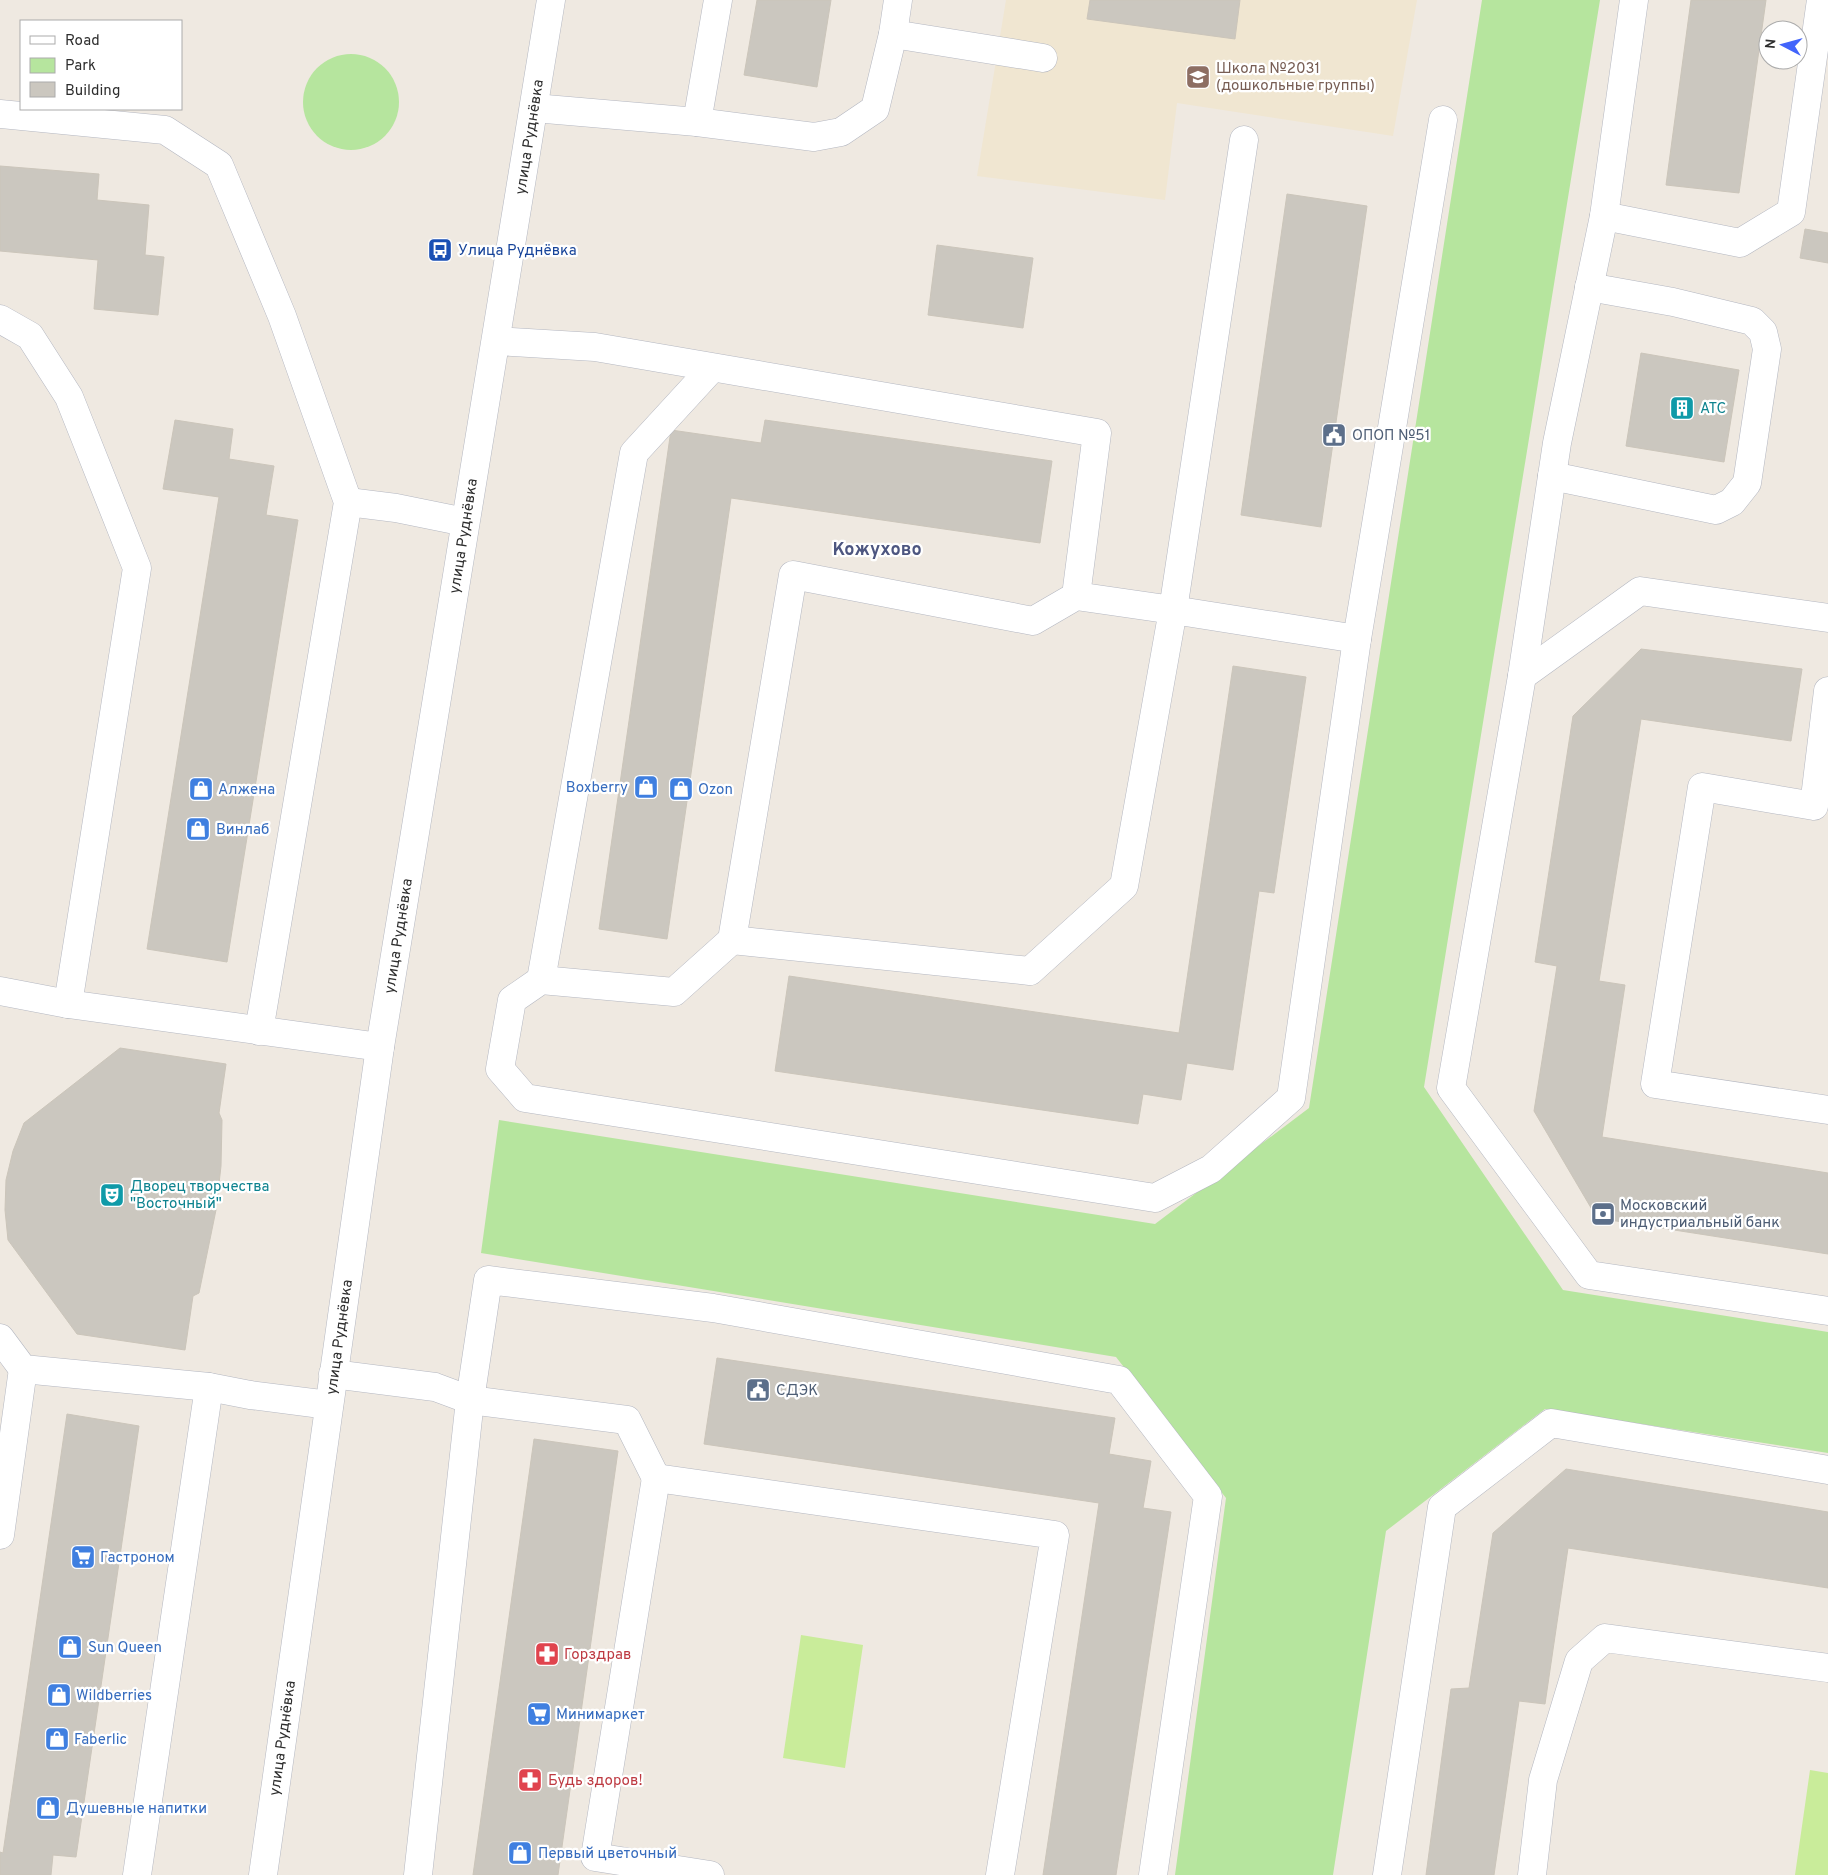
<svg xmlns="http://www.w3.org/2000/svg" width="1828" height="1875" viewBox="0 0 1828 1875" font-family="Overpass,sans-serif">
	<rect width="100%" height="100%" fill="#efe9e1"/>
	<!-- education -->
	<path fill="#f0e6d1" d="M1006 0H1417L1393 136 1177 103 1165 200 977 176Z"/>
	<!-- green -->
	<g fill="#b6e59e">
		<path d="M1482 0H1600L1424 1087 1563 1290 1828 1332V1453L1545 1409 1386 1531 1333 1875H1175L1226 1498 1116 1357 481 1253 499 1120 1155 1224 1309 1108Z"/>
		<circle cx="351" cy="102" r="48"/>
	</g>
	<!-- pitch -->
	<g fill="#c9ec9a">
		<path d="M801 1635 863 1645 845 1768 783 1758Z"/>
		<path d="M1810 1770 1828 1773V1875H1795Z"/>
	</g>
	<!-- building -->
	<g fill="#cbc7bf" stroke="#cbc5ba">
		<path d="M757 0H831L817 87 744 75Z"/>
		<path d="M1090 0H1240L1235 39 1087 19Z"/>
		<path d="M1691 0H1766L1739 193 1666 185Z"/>
		<path d="M0 166 99 174 97 200 149 205 145 255 164 257 158 315 94 309 98 260 0 251Z"/>
		<path d="M1287 194 1367 206 1321 527 1241 515Z"/>
		<path d="M1805 229 1828 233V263L1800 258Z"/>
		<path d="M937 245 1033 258 1023 328 928 315Z"/>
		<path d="M1641 353 1739 370 1724 462 1626 446Z"/>
		<path d="M175 420 233 429 229 459 274 466 266 515 298 520 227 962 147 949 219 497 163 489Z"/>
		<path d="M765 420 1052 461 1040 543 731 498 667 939 599 929 671 430 761 443Z"/>
		<path d="M1641 649 1802 669 1791 741 1641 719 1599 981 1625 985 1602 1137 1828 1173V1254L1597 1218 1534 1111 1557 966 1535 962 1573 716Z"/>
		<path d="M1233 666 1306 677 1274 893 1259 891 1233 1070 1187 1063 1181 1100 1143 1094 1138 1124 775 1071 789 976 1179 1033Z"/>
		<path d="M120 1048 226 1064 219 1113 222 1120 221 1166 216 1210 199 1293 193 1296 185 1350 77 1334 8 1240 5 1210 6 1180 13 1151 24 1123Z"/>
		<path d="M717 1358 1115 1418 1109 1454 1151 1461 1143 1508 1171 1512 1116 1875H1043L1099 1503 704 1444Z"/>
		<path d="M67 1414 139 1426 76 1857 53 1855 51 1875H0V1852L3 1853Z"/>
		<path d="M534 1439 618 1451 558 1875H473Z"/>
		<path d="M1566 1469 1828 1512V1588L1568 1548 1545 1704 1519 1701 1494 1875H1426L1451 1689 1469 1688 1493 1533Z"/>
	</g>
	<g fill="none" stroke-linecap="round" stroke-linejoin="round">
		<defs>
			<g id="minor">
				<path d="M1634 0 1604 216 1557 443 1522 676 1451 1088 1589 1275 1828 1311"/>
				<path d="M893 34 1043 58"/>
				<path d="M534 108 697 122 814 137 841 132 875 109 893 34 898 0"/>
				<path d="M0 114 165 130 219 165 282 316 348 502 259 1031"/>
				<path d="M697 122 718 0"/>
				<path d="M1244 140 1173 610 1076 596 1033 621 793 575 732 940 674 992 541 980 512 1000 500 1069 525 1098 1155 1198 1211 1169 1291 1098 1357 639 1443 120"/>
				<path d="M1604 216 1740 243 1791 212 1821 0"/>
				<path d="M0 319 30 336 69 397 137 568 68 1004"/>
				<path d="M496 341 595 347 1097 433 1076 596"/>
				<path d="M1552 476 1716 510 1732 502 1747 483 1767 349 1763 332 1752 321 1673 302 1589 287"/>
				<path d="M348 502 396 508 465 522"/>
				<path d="M1522 676 1640 591 1828 618"/>
				<path d="M1828 691 1814 806 1702 787 1655 1084 1828 1110"/>
				<path d="M732 940 1030 971 1124 886 1173 610 1357 639"/>
				<path d="M541 980 634 453 712 368"/>
				<path d="M0 991 68 1004 380 1047"/>
				<path d="M0 1338 23 1369 209 1387 250 1395 329 1405"/>
				<path d="M333 1374 435 1387 470 1400 627 1420 656 1478"/>
				<path d="M0 1535 23 1369"/>
				<path d="M137 1875 209 1387"/>
				<path d="M263 1875 380 1047 551 0"/>
				<path d="M418 1875 470 1400 488 1280 713 1308 1119 1380 1208 1496 1153 1875"/>
				<path d="M710 1875 595 1857 656 1478 1055 1535 1000 1875"/>
				<path d="M1387 1875 1442 1507 1551 1423 1828 1470"/>
				<path d="M1532 1875 1543 1780 1579 1661 1605 1638 1828 1668"/>
			</g>
		</defs>
		<!-- minor casing -->
		<use href="#minor" stroke="#b4b7c1" stroke-width="29"/>
		<!-- minor -->
		<use href="#minor" stroke="#fff" stroke-width="28"/>
	</g>
	<!-- icons -->
	<defs>
		<symbol id="school-square" viewBox="-11 -11 22 22"><rect x="-9" y="-9" width="18" height="18" rx="4" fill="#8d6e63" stroke="#fff"/><path d="M0-5L7-2L0 1L-7-2ZM-4 1L0 2.5L4 1V4Q0 6-4 4Z" fill="#fff"/></symbol>
		<symbol id="bus-square" viewBox="-11 -11 22 22"><rect x="-9" y="-9" width="18" height="18" rx="4" fill="#1a4fb4" stroke="#fff"/><path d="M-5-6H5V4H4V6H2V4H-2V6H-4V4H-5ZM-3.5-4V0h7V-4ZM-3.5 1.2v1.5H-2V1.2ZM2 1.2v1.5H3.5V1.2Z" fill="#fff"/></symbol>
		<symbol id="building-square" viewBox="-11 -11 22 22"><rect x="-9" y="-9" width="18" height="18" rx="4" fill="#0f9aa8" stroke="#fff"/><path d="M-4-6H4V6H1V3H-1V6H-4ZM-2.5-4.3h1.7v1.8h-1.7ZM.8-4.3h1.7v1.8H.8ZM-2.5-1h1.7V.8h-1.7ZM.8-1h1.7V.8H.8Z" fill="#fff"/></symbol>
		<symbol id="civic-square" viewBox="-11 -11 22 22"><rect x="-9" y="-9" width="18" height="18" rx="4" fill="#5c6f8a" stroke="#fff"/><path d="M-.6-6.5H3V-4.5H.6V-3L4-1V1h2V6H-6V1h2V-1L-.6-3ZM-1.2 2.5V6h2.4V2.5Z" fill="#fff"/></symbol>
		<symbol id="shop-square" viewBox="-11 -11 22 22"><rect x="-9" y="-9" width="18" height="18" rx="4" fill="#3f7fe0" stroke="#fff"/><path d="M-5-2.5h2.3a2.7 3.5 0 0 1 5.4 0H5L5.5 6h-11ZM-1.5-2.5h3a1.5 2.3 0 0 0-3 0Z" fill="#fff"/></symbol>
		<symbol id="theatre-square" viewBox="-11 -11 22 22"><rect x="-9" y="-9" width="18" height="18" rx="4" fill="#0f9aa8" stroke="#fff"/><path d="M-5-5.5Q0-4 5-5.5V0Q5 5 0 6Q-5 5-5 0ZM-3.3-2.5H-1v1.5H-3.3ZM1-2.5H3.3v1.5H1ZM-2.8 1Q0 5.5 2.8 1Z" fill="#fff"/></symbol>
		<symbol id="bank-square" viewBox="-11 -11 22 22"><rect x="-9" y="-9" width="18" height="18" rx="4" fill="#5c6f8a" stroke="#fff"/><path d="M-6-4H6V4H-6ZM0-2.3a2.3 2.3 0 1 0 0 4.6a2.3 2.3 0 1 0 0-4.6Z" fill="#fff"/></symbol>
		<symbol id="supermarket-square" viewBox="-11 -11 22 22"><rect x="-9" y="-9" width="18" height="18" rx="4" fill="#3f7fe0" stroke="#fff"/><path d="M-6-5.5h2.5l.6 2H6L4.5 2H-2.5L-4.4-4H-6ZM-1.5 3.2a1.3 1.3 0 1 0 .1 0ZM3 3.2a1.3 1.3 0 1 0 .1 0Z" fill="#fff"/></symbol>
		<symbol id="pharmacy-square" viewBox="-11 -11 22 22"><rect x="-9" y="-9" width="18" height="18" rx="4" fill="#e0444e" stroke="#fff"/><path d="M-2-6h4v4h4v4h-4v4h-4v-4h-4v-4h4Z" fill="#fff"/></symbol>
	</defs>
	<g fill-rule="evenodd">
		<use href="#school-square" x="1184" y="63" width="28" height="28"/>
		<use href="#bus-square" x="426" y="236" width="28" height="28"/>
		<use href="#building-square" x="1668" y="394" width="28" height="28"/>
		<use href="#civic-square" x="1320" y="421" width="28" height="28"/>
		<use href="#shop-square" x="632" y="773" width="28" height="28"/>
		<use href="#shop-square" x="187" y="775" width="28" height="28"/>
		<use href="#shop-square" x="667" y="775" width="28" height="28"/>
		<use href="#shop-square" x="184" y="815" width="28" height="28"/>
		<use href="#theatre-square" x="98" y="1181" width="28" height="28"/>
		<use href="#bank-square" x="1589" y="1200" width="28" height="28"/>
		<use href="#civic-square" x="744" y="1376" width="28" height="28"/>
		<use href="#supermarket-square" x="69" y="1543" width="28" height="28"/>
		<use href="#shop-square" x="56" y="1633" width="28" height="28"/>
		<use href="#pharmacy-square" x="533" y="1640" width="28" height="28"/>
		<use href="#shop-square" x="45" y="1681" width="28" height="28"/>
		<use href="#supermarket-square" x="525" y="1700" width="28" height="28"/>
		<use href="#shop-square" x="43" y="1725" width="28" height="28"/>
		<use href="#pharmacy-square" x="516" y="1766" width="28" height="28"/>
		<use href="#shop-square" x="34" y="1794" width="28" height="28"/>
		<use href="#shop-square" x="506" y="1839" width="28" height="28"/>
	</g>
	<g text-anchor="middle" stroke-width="4.5" stroke-linejoin="round" paint-order="stroke">
		<!-- education labels -->
		<g font-size="15" fill="#785e54" stroke="#fff" text-anchor="start">
			<text x="1216" y="73">Школа №2031<tspan x="1216" dy="17">(дошкольные группы)</tspan></text>
		</g>
		<!-- street labels -->
		<g font-size="15" fill="#2e2e2e" stroke="#fff">
			<text transform="translate(529 137) rotate(-81)" y="5">улица Руднёвка</text>
			<text transform="translate(463 536) rotate(-81)" y="5">улица Руднёвка</text>
			<text transform="translate(398 936) rotate(-81)" y="5">улица Руднёвка</text>
			<text transform="translate(339 1337) rotate(-82)" y="5">улица Руднёвка</text>
			<text transform="translate(282 1738) rotate(-82)" y="5">улица Руднёвка</text>
		</g>
		<!-- transit labels -->
		<g font-size="15" fill="#164399" stroke="#fff" text-anchor="start">
			<text x="458" y="255">Улица Руднёвка</text>
		</g>
		<!-- culture labels -->
		<g font-size="15" fill="#0d838f" stroke="#fff" text-anchor="start">
			<text x="1700" y="413">АТС</text>
			<text x="130" y="1191">Дворец творчества<tspan x="130" dy="17">"Восточный"</tspan></text>
		</g>
		<!-- service labels -->
		<g font-size="15" fill="#4e5e75" stroke="#fff" text-anchor="start">
			<text x="1352" y="440">ОПОП №51</text>
			<text x="1620" y="1210">Московский<tspan x="1620" dy="17">индустриальный банк</tspan></text>
			<text x="776" y="1395">СДЭК</text>
		</g>
		<!-- shop labels -->
		<g font-size="15" fill="#366cbe" stroke="#fff" text-anchor="start">
			<text x="628" y="792" text-anchor="end">Boxberry</text>
			<text x="218" y="794">Алжена</text>
			<text x="698" y="794">Ozon</text>
			<text x="216" y="834">Винлаб</text>
			<text x="100" y="1562">Гастроном</text>
			<text x="88" y="1652">Sun Queen</text>
			<text x="76" y="1700">Wildberries</text>
			<text x="556" y="1719">Минимаркет</text>
			<text x="74" y="1744">Faberlic</text>
			<text x="66" y="1813">Душевные напитки</text>
			<text x="538" y="1858">Первый цветочный</text>
		</g>
		<!-- health labels -->
		<g font-size="15" fill="#be3a42" stroke="#fff" text-anchor="start">
			<text x="564" y="1659">Горздрав</text>
			<text x="548" y="1785">Будь здоров!</text>
		</g>
		<!-- quarter labels -->
		<g font-size="18" font-weight="bold" fill="#4d5680" stroke="#fff">
			<text x="877" y="555">Кожухово</text>
		</g>
	</g>
	<!-- legend -->
	<rect x="20" y="20" width="162" height="90" fill="#ffffff" stroke="#ababab"/>
	<rect x="30" y="36" width="25" height="8" fill="#ffffff" stroke="#ababab"/>
	<text x="65" y="45" font-size="15" fill="#2e2e2e">Road</text>
	<rect x="30" y="58" width="25" height="15" fill="#b6e59e" stroke="#ababab"/>
	<text x="65" y="70" font-size="15" fill="#2e2e2e">Park</text>
	<rect x="30" y="82" width="25" height="15" fill="#cbc7bf" stroke="#ababab"/>
	<text x="65" y="95" font-size="15" fill="#2e2e2e">Building</text>
	<!-- north arrow -->
	<g transform="translate(1783 45) rotate(276)"><circle r="24" fill="#ffffff" stroke="#ababab"/>
	<path d="M0-4L9 19L0 12L-9 19Z" fill="#4264fb"/>
	<text y="-8" font-size="14" font-weight="bold" text-anchor="middle" fill="#2e2e2e">N</text>
	</g>
</svg>
